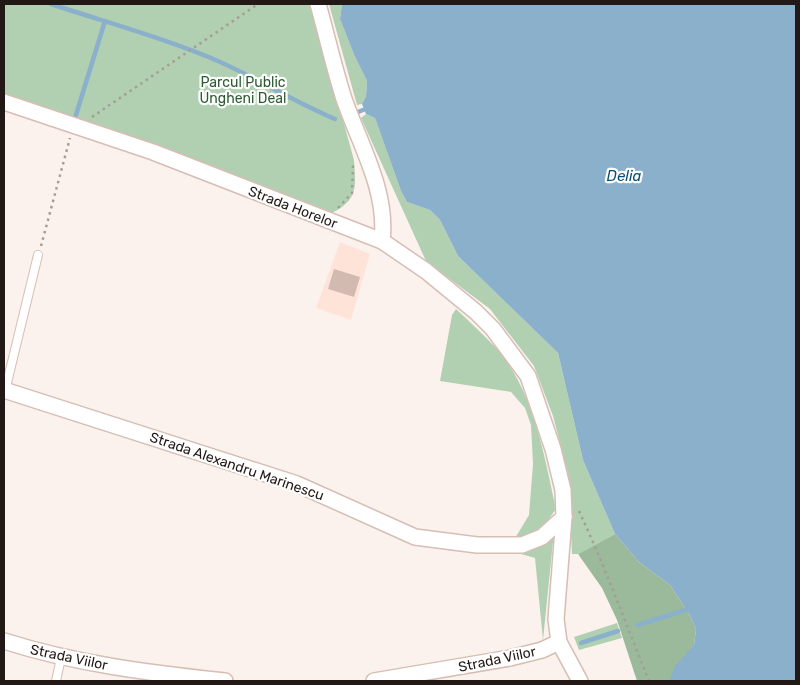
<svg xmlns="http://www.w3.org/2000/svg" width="800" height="685" viewBox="0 0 800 685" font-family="Rubik,sans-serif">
	<rect width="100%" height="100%" fill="#fcf2ed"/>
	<!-- built -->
	<path fill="#fee3d8" d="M340 242 370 254 351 320 316 308Z"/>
	<!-- green -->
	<g fill="#b0d0b1">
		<path d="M4 4H311L354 160C356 189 358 200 330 214L4 99Z"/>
		<path d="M329 4H342L340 19 355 57 367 81 366 96 362 104 357 105Z"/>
		<path d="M366 114 375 118 401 191 407 202 430 210 440 220 458 256 558 353 583 460 615 534 578 554H572L568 473 553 416 534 366 490 309 426 261 361 118Z"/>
		<path d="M456 309C470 322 484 335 497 349 534 392 544 455 556 509 544 526 535 537 514 540L529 515 533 464 531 425 525 408 511 392 440 381 452 315Z"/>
		<path d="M554 532 543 640 535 558 521 554Z"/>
		<path d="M617 623 622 638 579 650 574 637Z"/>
	</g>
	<!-- forest -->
	<path fill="#9aba9b" d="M615 534 639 562 670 585 689 614 696 629 694 645 669 681H637L617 620 602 588 578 554Z"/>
	<!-- water -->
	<path fill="#8ab0cb" d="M342 4H796V681H669L675 666 694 645 696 629 689 614 670 585 639 562 615 534 583 460 558 353 458 256 440 220 430 210 407 202 401 191 375 118 366 114 362 104 366 96 367 81 355 57 340 19Z"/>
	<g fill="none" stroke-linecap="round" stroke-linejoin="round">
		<!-- stream -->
		<g stroke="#8ab0cb" stroke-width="4.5">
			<path d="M51 4C105 22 159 36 211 58 254 76 292 101 335 119"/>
			<path d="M358 112 368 108"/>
			<path d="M75 118 105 21"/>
			<path d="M638 625 692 608"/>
			<path d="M581 643 618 631"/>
		</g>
	</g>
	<!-- building -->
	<path fill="#d3bab0" d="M334 269 360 277 354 297 328 289Z"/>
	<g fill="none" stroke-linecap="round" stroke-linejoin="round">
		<defs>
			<g id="service">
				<path d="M5 391 38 255"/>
				<path d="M56 681 61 658"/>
			</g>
			<g id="minor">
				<path d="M318 4C327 36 334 68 344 99 360 145 388 191 382 241"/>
				<path d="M4 102 153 152 382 241 426 271 476 312 493 329 528 376 553 449 563 490 564 517 542 537 522 545H477L415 537 297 484 4 390"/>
				<path d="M564 517 556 619 559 642 580 681"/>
				<path d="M4 641C76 664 150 673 225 681"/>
				<path d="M374 681 510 658 542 650 559 642"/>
			</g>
		</defs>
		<!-- service casing -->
		<use href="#service" stroke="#d6beb4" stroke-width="10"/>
		<!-- minor casing -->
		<use href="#minor" stroke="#d6beb4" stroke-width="18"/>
		<!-- path -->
		<g stroke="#a69c98" stroke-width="2.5" stroke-dasharray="2.5 4" stroke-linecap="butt">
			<path d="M92 117 258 4"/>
			<path d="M338 208 352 193 353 164"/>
			<path d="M41 246 70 138"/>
			<path d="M579 511C605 567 626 624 649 681"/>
		</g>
		<!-- service -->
		<use href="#service" stroke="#fff" stroke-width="8"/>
		<!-- minor -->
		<use href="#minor" stroke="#fff" stroke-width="15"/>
	</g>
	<g text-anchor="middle" stroke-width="4.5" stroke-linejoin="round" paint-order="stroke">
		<!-- park labels -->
		<g font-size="14" fill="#2b5b31" stroke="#fff">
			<text x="243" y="87">Parcul Public<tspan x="243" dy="16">Ungheni Deal</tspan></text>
		</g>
		<!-- street labels -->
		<g font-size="14" fill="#221916" stroke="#fff">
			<text transform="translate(293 207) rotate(21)" y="5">Strada Horelor</text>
			<text transform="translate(237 466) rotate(19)" y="5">Strada Alexandru Marinescu</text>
			<text transform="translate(69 657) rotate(12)" y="5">Strada Viilor</text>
			<text transform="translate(497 659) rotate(-12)" y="5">Strada Viilor</text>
		</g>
		<!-- water labels -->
		<g font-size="15" font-style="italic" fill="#094f73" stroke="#fff">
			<text x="624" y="181">Delia</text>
		</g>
	</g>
	<!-- border -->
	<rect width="800" height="685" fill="none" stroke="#221916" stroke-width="10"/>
</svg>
